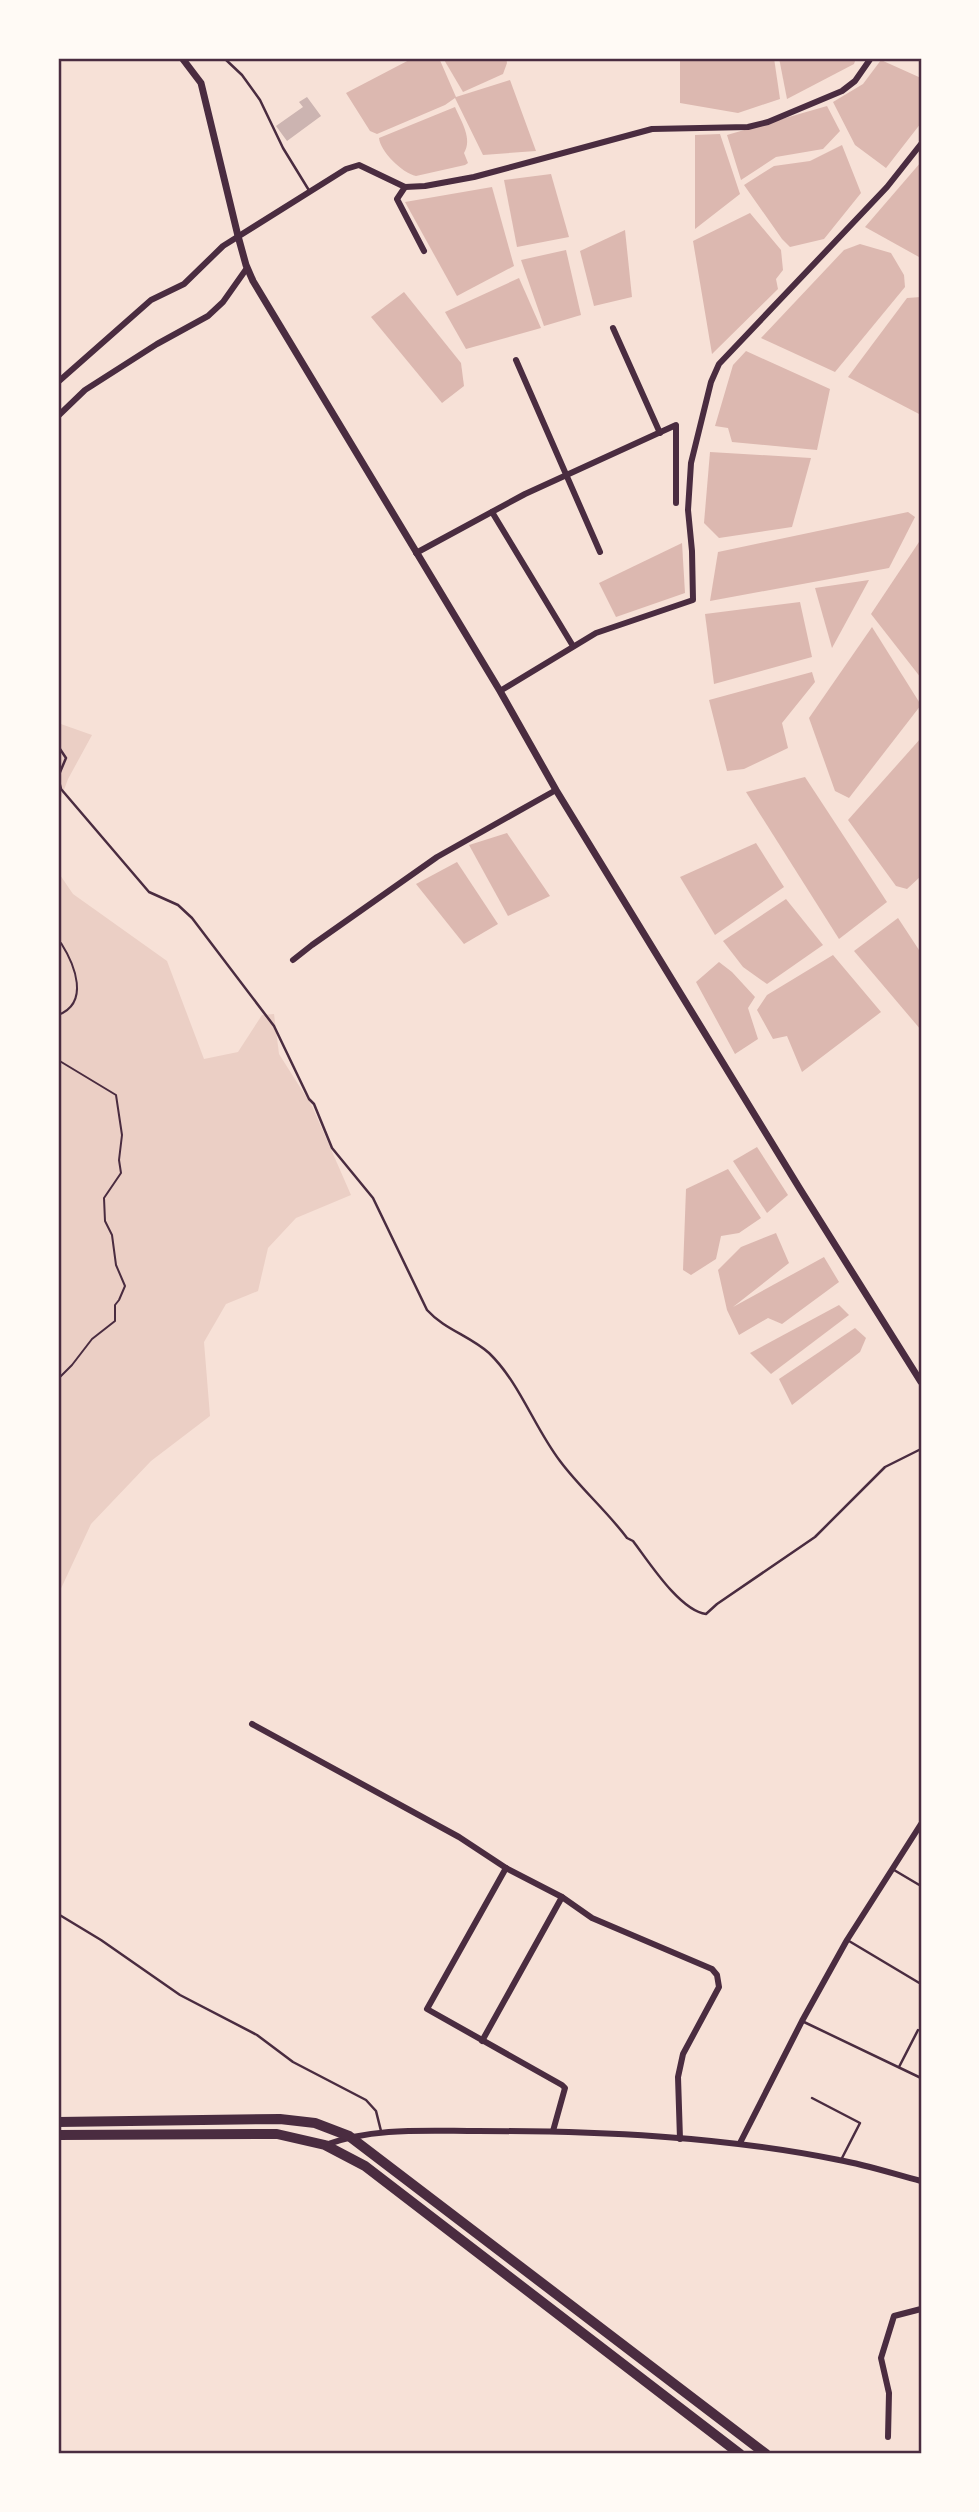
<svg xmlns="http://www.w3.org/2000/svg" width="979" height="2512" viewBox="0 0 979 2512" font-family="'Times New Roman',serif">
	<rect width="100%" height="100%" fill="#f7e1d7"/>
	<!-- green -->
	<g fill="#ebcfc5">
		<path d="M58 723 92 735 68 779 58 806Z"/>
		<path d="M58 872 73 894 167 961 204 1059 238 1052 262 1015 274 1014 279 1054 312 1106 351 1195 296 1218 268 1248 258 1291 226 1304 204 1342 210 1416 151 1461 91 1524 58 1595V1215L61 1203 58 1188Z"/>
	</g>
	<!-- water -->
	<g fill="#dcb8b0">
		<path d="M413 58H439L456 97 510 80 536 151 483 155 455 98 445 105 377 134 370 131 346 93Z"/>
		<path d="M443 58H506L507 63 503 74 463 92Z"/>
		<path d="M680 58H774L780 99 738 113 680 103Z"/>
		<path d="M779 58H856L854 64 787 99Z"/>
		<path d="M881 60 921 78V123L886 168 855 145 833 102 863 84Z"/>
		<path d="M827 106 840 131 823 149 776 157 741 180 727 135Z"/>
		<path d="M455 107C461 121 473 139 464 153L468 163 465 165 416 176C402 173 380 151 379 138Z"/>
		<path d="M720 134 740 194 695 229V135Z"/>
		<path d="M842 145 861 193 824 239 790 247 782 239 744 185 774 166 810 161Z"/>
		<path d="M921 162V255L919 257 865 227Z"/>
		<path d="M551 174 569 237 517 247 504 180Z"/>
		<path d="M492 187 514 266 457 296 405 202Z"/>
		<path d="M750 213 781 250 783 270 776 279 778 289 712 354 693 241Z"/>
		<path d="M625 230 632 297 594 306 580 251Z"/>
		<path d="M860 244 891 253 904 275 905 287 835 372 761 338 844 250Z"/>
		<path d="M566 250 581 315 544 326 521 260Z"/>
		<path d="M519 278 541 328 466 349 445 312Z"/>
		<path d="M404 292 461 363 464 386 442 403 371 317Z"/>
		<path d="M921 297V415L848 377 907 298Z"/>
		<path d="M746 351 830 389 817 450 732 442 728 428 715 426 733 365Z"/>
		<path d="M710 452 811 458 792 527 719 538 704 523Z"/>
		<path d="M908 512 915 517 889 568 710 601 718 552Z"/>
		<path d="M921 539V678L871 614Z"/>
		<path d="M682 543 685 593 616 617 599 583Z"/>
		<path d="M869 580 832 648 815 588Z"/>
		<path d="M800 602 812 657 714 684 705 614Z"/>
		<path d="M872 627 921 705 849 798 835 791 809 718Z"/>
		<path d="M812 672 815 682 782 723 788 748 744 769 727 771 709 700Z"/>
		<path d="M921 738V876L907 889 896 886 848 820Z"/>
		<path d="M805 777 887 902 839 939 746 792Z"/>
		<path d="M507 833 550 896 508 916 469 845Z"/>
		<path d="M756 843 784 887 715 935 680 877Z"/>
		<path d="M457 862 498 924 464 944 416 884Z"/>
		<path d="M786 899 823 945 767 984 743 967 723 941Z"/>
		<path d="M898 918 921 953V1030L854 951Z"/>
		<path d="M833 955 881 1012 802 1072 787 1036 773 1039 757 1010 767 995Z"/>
		<path d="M719 962 732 972 755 997 748 1008 758 1039 735 1054 696 982Z"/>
		<path d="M757 1147 788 1195 767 1213 733 1161Z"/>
		<path d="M728 1169 761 1218 739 1233 721 1236 716 1259 691 1275 683 1270 686 1189Z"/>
		<path d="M776 1233 789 1263 733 1307 824 1257 839 1282 782 1324 768 1318 739 1335 727 1310 718 1270 741 1247Z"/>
		<path d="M839 1305 849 1315 771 1374 750 1353Z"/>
		<path d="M855 1328 866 1338 860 1352 792 1405 779 1379Z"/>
	</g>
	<!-- building -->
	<path fill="#ccb4b1" d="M307 97 321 116 287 141 276 126 303 107 299 102Z"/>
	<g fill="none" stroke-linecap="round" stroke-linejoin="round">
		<!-- path -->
		<g stroke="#4a2c40" stroke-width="2">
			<path d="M58 943H61C75 965 90 1003 58 1015"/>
			<path d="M58 1060 116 1095 122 1135 119 1160 121 1173 104 1198 105 1221 112 1235 116 1265 125 1286 119 1300 115 1305V1321L92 1339 72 1365 58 1379"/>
		</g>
		<!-- service -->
		<g stroke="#4a2c40" stroke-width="2.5">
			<path d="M224 58 242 75 260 100 283 148 310 192"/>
			<path d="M58 746 66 758 58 777 61 789 149 892 178 905 192 918 274 1026 309 1099 314 1104 332 1148 373 1198 427 1310C444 1329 470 1336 489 1353 520 1383 534 1427 560 1461 580 1488 607 1511 627 1538L633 1541C649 1562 680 1611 706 1614L717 1604 815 1537 885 1467 921 1449"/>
			<path d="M894 1870 921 1886"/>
			<path d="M58 1914 101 1940 180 1995 257 2035 293 2062 366 2100 376 2111 381 2131"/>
			<path d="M849 1941 921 1984"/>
			<path d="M804 2022 921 2078"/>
			<path d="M899 2067 918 2030"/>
			<path d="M812 2098 860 2123 841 2160"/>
		</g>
		<!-- minor -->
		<g stroke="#4a2c40" stroke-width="6">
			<path d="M405 187 425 186 474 177 652 129 748 127 768 122 842 91 855 81 871 58"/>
			<path d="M613 328 660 433"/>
			<path d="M516 360 600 552"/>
			<path d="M58 382 151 300 184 284 223 246 346 169 359 165 405 187 397 199 424 251"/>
			<path d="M58 416 85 390 157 344 208 316 223 302 247 268"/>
			<path d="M492 512 573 646"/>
			<path d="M416 553 525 494 676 425V503"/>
			<path d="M500 691 596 633 693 600 692 551 688 510 691 463 711 382 719 364 887 187 921 144"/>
			<path d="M293 960 312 945 437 857 556 790"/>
			<path d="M252 1724 459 1837 506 1868 562 1897 592 1918 712 1969 717 1975 719 1987 683 2054 678 2077 680 2139"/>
			<path d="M506 1868 427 2009 562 2085 565 2088 553 2131"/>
			<path d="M482 2041 562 1897"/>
			<path d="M740 2143 802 2021 847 1940 921 1824"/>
			<path d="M325 2145C374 2127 426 2131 478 2131 598 2131 720 2136 839 2160 867 2165 894 2174 921 2181"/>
			<path d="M888 2437 889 2393 881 2358 894 2316 921 2309"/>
		</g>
		<!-- tertiary -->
		<path stroke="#4a2c40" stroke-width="7" d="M182 58 201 83 238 236 246 265 253 281 500 691 556 790 800 1189 921 1382"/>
		<!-- primary -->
		<g stroke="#4a2c40" stroke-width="10">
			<path d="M58 2122 280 2119 315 2123 349 2136 766 2454"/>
			<path d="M58 2135 277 2134 325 2145 365 2166 740 2454"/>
		</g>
	</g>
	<!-- border -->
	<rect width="979" height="2512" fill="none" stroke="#fffaf5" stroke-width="119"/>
	<rect x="60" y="60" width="860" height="2392" fill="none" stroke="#4a2c40" stroke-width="2.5"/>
</svg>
